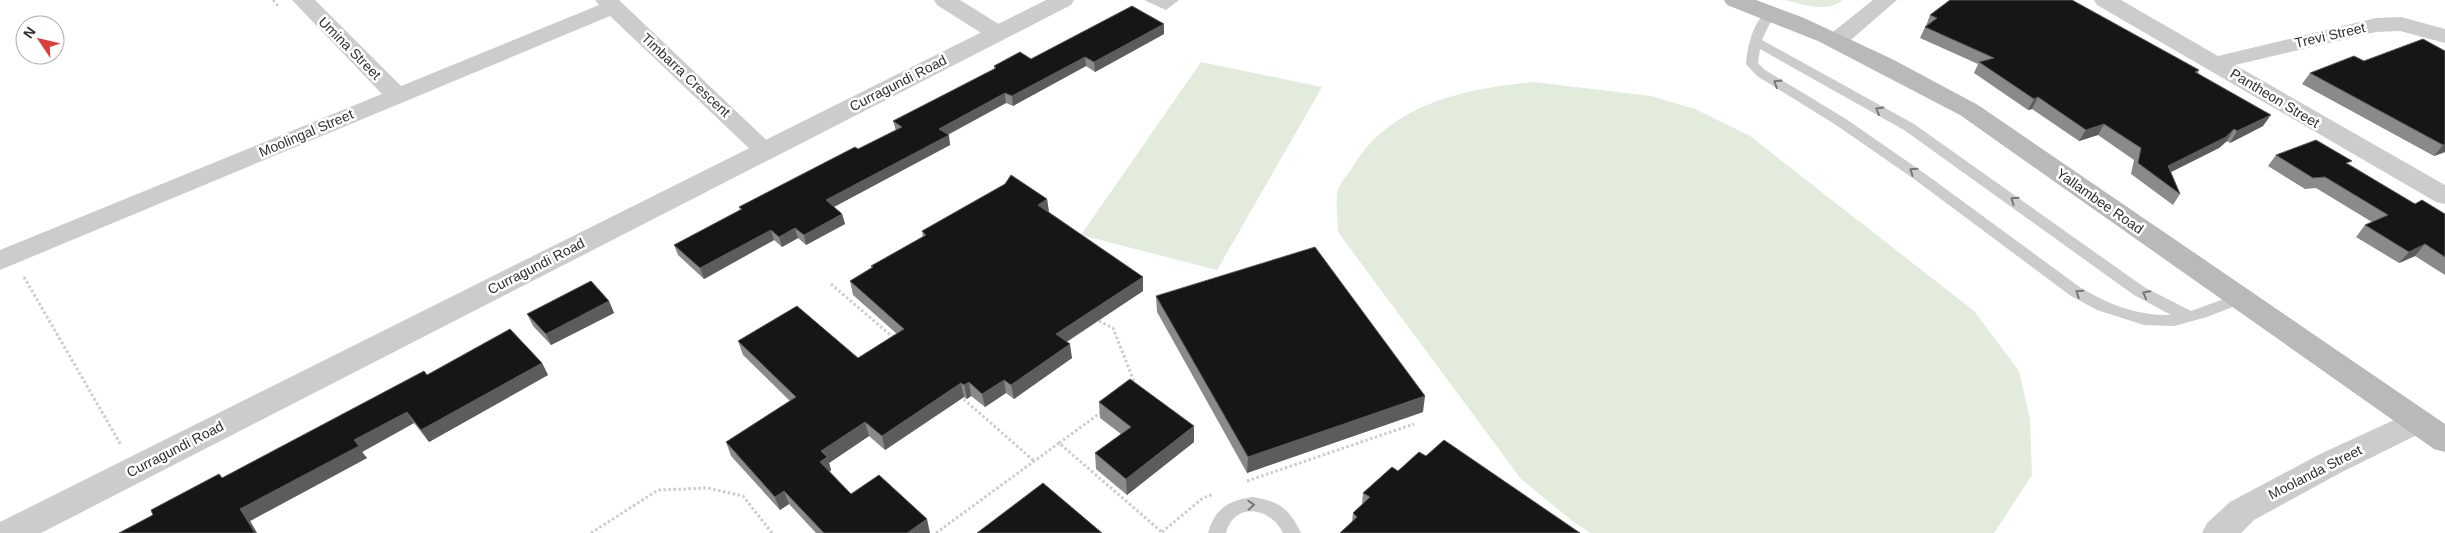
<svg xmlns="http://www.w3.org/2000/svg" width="2445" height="533" font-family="Arial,sans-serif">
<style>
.green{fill:#e3ebdd}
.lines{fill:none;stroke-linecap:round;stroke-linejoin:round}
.path-far1{stroke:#ccc;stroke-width:2.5;stroke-dasharray:2.5 2.5;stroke-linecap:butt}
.path{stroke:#ccc;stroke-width:3;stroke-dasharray:2.5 2.5;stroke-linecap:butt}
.service{fill:#ccc;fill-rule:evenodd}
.minor{fill:#ccc;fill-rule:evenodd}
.tertiary{fill:#ccc;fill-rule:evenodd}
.secondary{fill:#b9b9b9;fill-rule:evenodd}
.wall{fill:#8a8a8a}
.shaded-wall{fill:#5c5c5c}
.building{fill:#161616;stroke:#5c5c5c}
.oneway{stroke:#767676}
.labels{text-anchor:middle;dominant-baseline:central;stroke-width:5;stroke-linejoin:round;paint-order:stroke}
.street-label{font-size:14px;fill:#2f2f2f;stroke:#fff}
</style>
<rect width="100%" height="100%" fill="#fff"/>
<path class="green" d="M1785 0H1843C1827 13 1803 5 1785 0Z
M1201 62 1322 87 1217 270 1081 235Z
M1534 82 1651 96 1695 109 1750 136 1974 311 2019 371 2030 419 2032 475 1994 533H1591L1575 523 1521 479 1338 232C1338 220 1335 202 1338 190 1340 183 1348 174 1352 168 1391 103 1465 89 1534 82Z"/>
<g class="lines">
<path class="path-far1" d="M273 0 279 7"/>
<path class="path" d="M24 277 121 445
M831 284 895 339
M1099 321 1113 328 1135 384
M960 396 1034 461
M1059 443 1103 411
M1247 481 1414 424
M1162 532 1203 498 1214 494
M591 533 658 490 708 488 743 496 772 533
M936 533 1059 443 1163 533"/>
<path class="service" d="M1144 0H1179L1166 10Z
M1773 9 1779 13 1769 25 1762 40 1914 124 2144 287 2191 311 2240 293 2245 294 2248 298 2245 302 2207 317 2174 326 2144 325 2097 310 2071 296 1914 179 1836 125 1757 76 1746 64C1747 48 1754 14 1773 9ZM1760 49 1904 130 2134 295 2171 315C2138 316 2110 305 2081 288L1924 173 1846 119 1765 70 1758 63Z
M1252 497C1279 501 1289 508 1301 533H1283C1271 507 1234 501 1226 533H1208C1215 509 1227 501 1252 497Z"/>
<path class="minor" d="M292 0H315L401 86 599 5 595 0H619L777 150 774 155 765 158 756 155 610 16 0 270V250L382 94Z
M934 0H960L1005 28 1008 33 1005 38 997 40 989 38 937 5Z
M1873 0H1897L1845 45 1837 47 1829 45 1826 40 1829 35Z
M2094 0H2121L2218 56 2376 18 2401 17 2445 29V43L2400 31 2376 32 2235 65 2445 185V204L2436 202 2097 5Z
M2418 409 2429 413 2433 421 2429 429 2342 472 2254 520 2241 533H2202L2207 523 2230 502 2320 454Z"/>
<path class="tertiary" d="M1046 0H1074L1071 5 41 533H0V522Z"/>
<path class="secondary" d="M1724 0H1756L1804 18 1892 59 1978 105 2445 424V452L2434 449 1960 115 1818 41 1727 5Z"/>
</g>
<path class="wall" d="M1930 15 2199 70 2198 73 2263 126 2230 143 2227 141 2219 148 2171 172 2180 194 2173 205 2131 174 2134 160 2098 135 2079 141 2032 109 2028 110 1974 73 1978 64 1920 38 1925 27 1926 26Z
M1164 34 1095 72 1086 66 1013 106 1006 103 948 135 950 145 834 207 842 214 845 224 806 245 798 238 782 247 774 240 704 279 678 255 674 245 740 210 739 207 858 149 896 131 893 121 994 70V66Z
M2423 39 2445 152 2434 156 2302 84 2310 73 2364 61Z
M2276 155 2349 164 2415 204 2445 214V275L2415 256 2399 263 2356 237 2365 225 2372 222 2316 188 2305 189 2268 166Z
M1047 199 1049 212 1143 277V291L1067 342 1072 358 1014 399 1006 393 985 407 971 396 967 399 964 397 885 450 869 436 829 463 831 470 830 472 851 494 930 533H816L789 504 780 510 731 456 726 442 790 401 743 355 738 341 858 358 897 334 853 295 850 281 872 268 871 266 923 237 922 231Z
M1156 296 1423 412 1247 473 1157 312Z
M609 301 614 313 551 345 533 326 527 314Z
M542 363 548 375 429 442 414 423 362 452 367 458 250 521 257 533H119L153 515 219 474 222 478 427 375Z
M1099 402 1194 442 1127 495 1096 469 1095 453 1121 434 1100 418Z
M1426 456 1352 522 1353 513 1362 505 1363 493 1398 471Z"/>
<path class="shaded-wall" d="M1164 24V34L1095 72 1094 62Z
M1085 57 1086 66 1013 106 1012 96Z
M1005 93 1006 103 941 138 939 129Z
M2038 97 2032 109 2028 110 2034 99Z
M2271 115 2263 126 2230 143 2237 131Z
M2104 124 2098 135 2079 141 2086 130Z
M2234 129 2227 141 2219 148 2161 177 2168 166Z
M949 135 950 145 828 210 826 200Z
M2445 144V152L2434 156 2443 145Z
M1047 199 1049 213 1038 205Z
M842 214 845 224 806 245 804 235Z
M795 228 798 238 782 247 779 237Z
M771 230 774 240 704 279 700 268Z
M2425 244 2415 256 2399 263 2409 252Z
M1143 277V291L1058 347 1056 334Z
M609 301 614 313 551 345 546 334Z
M1070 344 1072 358 1014 399 1011 385Z
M542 363 548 375 429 442 421 430Z
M1004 380 1006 393 985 407 982 394Z
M969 382 971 396 967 399 964 385Z
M961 383 964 397 885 450 882 436Z
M1425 396 1423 412 1247 473 1248 457Z
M407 412 414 423 362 452 367 458 250 521 257 533H255L240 509 354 440Z
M865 422 869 436 829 463 831 470 824 476 820 462 821 451Z
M1194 426V442L1127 495 1126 479Z
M784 491 789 504 780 510 775 497Z
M927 519 930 533H907Z"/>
<path class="building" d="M1950 0H2072L2199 70 2195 72 2271 115 2237 131 2234 129 2226 137 2168 166 2180 194 2138 163 2141 148 2104 124 2086 130 2038 97 2034 99 1979 62 1994 58 1925 27 1937 18 1930 15Z
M1132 6 1164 24 1094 62 1085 57 1012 96 1005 93 939 129 949 135 826 200 842 214 804 235 795 228 779 237 771 230 700 268 674 245 742 209 739 207 855 147 858 149 902 127 893 121 996 68 994 66 1020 52 1031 59Z
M2423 39 2445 51V144L2443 145 2310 73 2354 56 2364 61Z
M2316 140 2352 161 2346 163 2415 204 2422 200 2445 214V257L2425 244 2409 252 2365 225 2388 215 2325 177 2313 178 2276 155Z
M1011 175 1047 199 1038 205 1143 277 1056 334 1070 344 1011 385 1004 380 982 394 969 382 964 385 961 383 882 436 865 422 821 451 827 457 820 462 851 494 879 475 927 519 907 533H824L784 491 775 497 726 442 796 397 738 341 797 306 858 358 904 329 850 281 873 267 871 266 926 235 922 231 1005 184Z
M1315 247 1425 396 1248 457 1156 296Z
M591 281 609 301 546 334 527 314Z
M510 329 542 363 421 430 407 412 354 440 359 446 240 509 255 533H119L153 515 151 510 219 474 222 478 424 371 427 375Z
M1130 379 1194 426 1126 479 1095 453 1131 427 1099 402Z
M1444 440 1580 533H1340L1357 517 1353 513 1370 497 1363 493 1392 467 1398 471 1419 452 1426 456Z
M1043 483 1102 533H977Z"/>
<defs><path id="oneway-chevron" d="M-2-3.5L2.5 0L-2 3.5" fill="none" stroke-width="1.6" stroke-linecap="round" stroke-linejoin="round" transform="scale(1.25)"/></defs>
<g class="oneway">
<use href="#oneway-chevron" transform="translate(1777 83) rotate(-148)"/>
<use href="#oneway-chevron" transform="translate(1879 110) rotate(-150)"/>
<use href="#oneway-chevron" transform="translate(1913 171) rotate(-145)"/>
<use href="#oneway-chevron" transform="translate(2014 200) rotate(-145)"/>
<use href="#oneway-chevron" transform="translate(2079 293) rotate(-147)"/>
<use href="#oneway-chevron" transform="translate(2146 294) rotate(-152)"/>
<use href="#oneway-chevron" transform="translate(1251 505) rotate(-3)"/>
</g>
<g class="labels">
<g class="street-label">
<text transform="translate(2330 35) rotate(-13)">Trevi Street</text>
<text transform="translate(350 48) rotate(45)">Umina Street</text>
<text transform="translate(686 75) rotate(43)">Timbarra Crescent</text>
<text transform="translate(898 83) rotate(-27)">Curragundi Road</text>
<text transform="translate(2275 98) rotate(31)">Pantheon Street</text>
<text transform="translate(306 133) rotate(-23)">Moolingal Street</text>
<text transform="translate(2100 201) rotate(35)">Yallambee Road</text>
<text transform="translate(536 266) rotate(-27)">Curragundi Road</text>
<text transform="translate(175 449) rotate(-27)">Curragundi Road</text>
<text transform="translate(2315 472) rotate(-27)">Moolanda Street</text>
</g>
</g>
<g transform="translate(40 40) rotate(305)"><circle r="24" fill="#ffffff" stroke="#acacac"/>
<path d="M0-4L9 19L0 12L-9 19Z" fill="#db3e3b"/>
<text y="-8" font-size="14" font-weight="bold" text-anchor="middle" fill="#2f2f2f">N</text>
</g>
</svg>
